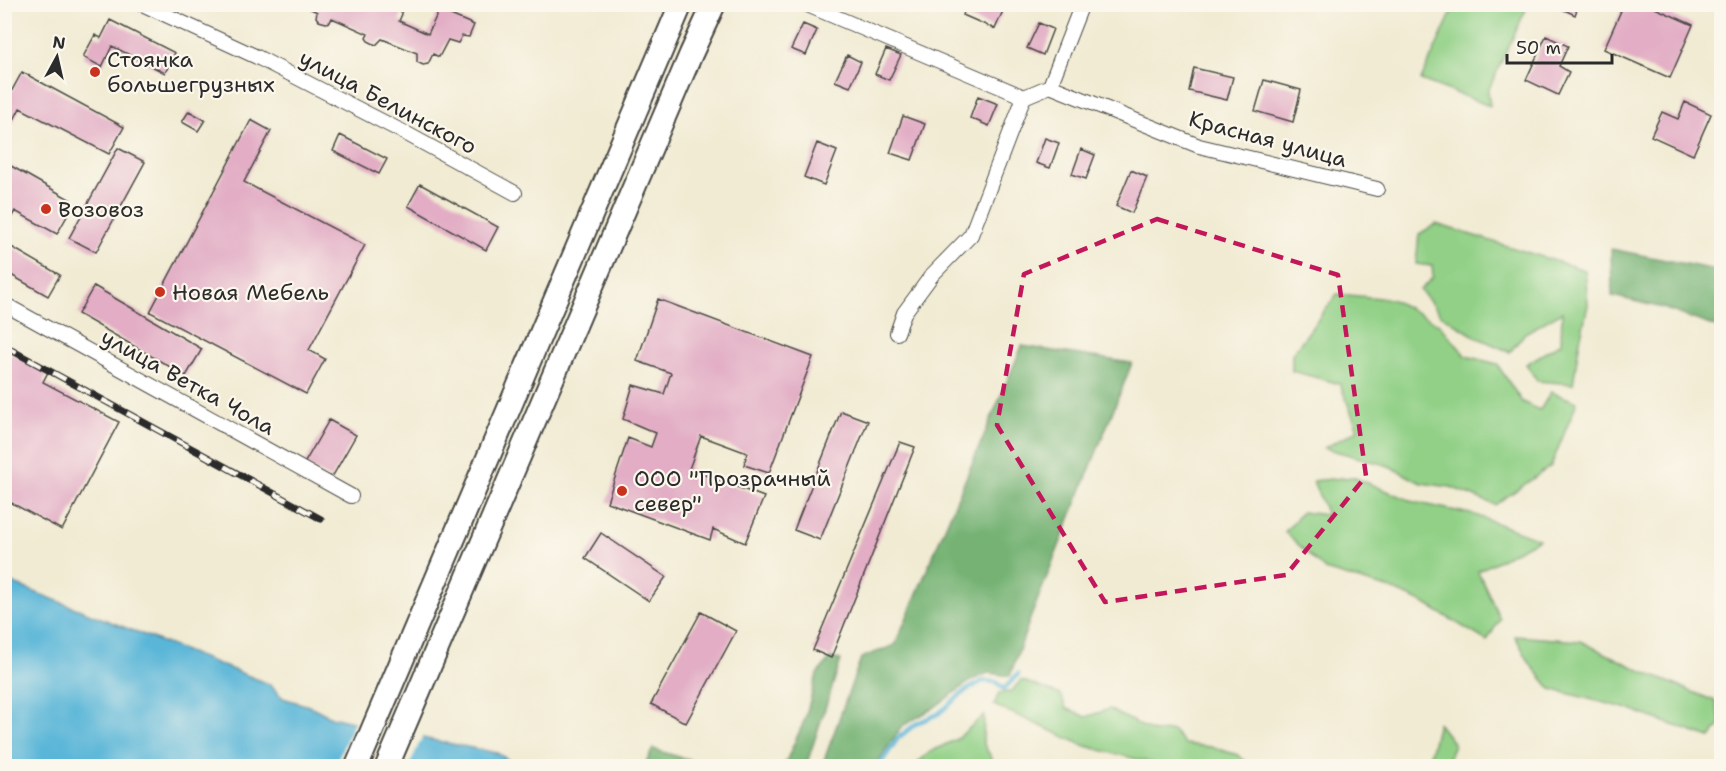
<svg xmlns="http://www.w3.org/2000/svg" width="1726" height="771" font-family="'Shantell Sans',sans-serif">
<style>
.green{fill:#91d086;stroke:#5e7e58;stroke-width:1.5}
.forest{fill:#74b273;stroke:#506e4f;stroke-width:1.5}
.water{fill:#5ab6d8;stroke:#427082;stroke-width:1.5}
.pier{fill:#f1ebd3}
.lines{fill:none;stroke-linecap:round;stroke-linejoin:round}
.stream{stroke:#5ab6d8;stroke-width:4.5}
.building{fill:#e2adc5}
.minor-casing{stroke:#494844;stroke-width:16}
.primary-casing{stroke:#494844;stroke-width:26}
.minor{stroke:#fff;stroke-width:14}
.primary{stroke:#fff;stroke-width:22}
.rail-casing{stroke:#2b2b2b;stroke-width:7}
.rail{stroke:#fbf7ec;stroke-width:4.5;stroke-dasharray:14;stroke-linecap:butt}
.marked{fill:none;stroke:#c2185b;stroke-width:4.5;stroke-dasharray:12 8;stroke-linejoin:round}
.poi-dot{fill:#c8321e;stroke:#fbf7ec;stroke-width:2}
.labels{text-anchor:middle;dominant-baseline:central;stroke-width:4.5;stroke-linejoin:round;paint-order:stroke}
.poi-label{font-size:22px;fill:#2b2b2b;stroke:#fbf7ec;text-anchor:start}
.street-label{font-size:22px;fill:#2b2b2b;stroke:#fbf7ec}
</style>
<rect width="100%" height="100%" fill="#fbf7ec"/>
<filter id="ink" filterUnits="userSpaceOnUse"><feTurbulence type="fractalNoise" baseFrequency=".0167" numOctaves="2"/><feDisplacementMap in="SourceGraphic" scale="12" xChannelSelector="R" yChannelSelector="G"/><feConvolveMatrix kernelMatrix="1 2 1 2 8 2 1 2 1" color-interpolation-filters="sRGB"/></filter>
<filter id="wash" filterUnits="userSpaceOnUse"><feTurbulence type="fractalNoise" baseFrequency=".008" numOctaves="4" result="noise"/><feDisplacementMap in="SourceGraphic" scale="24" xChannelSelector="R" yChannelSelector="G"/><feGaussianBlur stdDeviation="1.35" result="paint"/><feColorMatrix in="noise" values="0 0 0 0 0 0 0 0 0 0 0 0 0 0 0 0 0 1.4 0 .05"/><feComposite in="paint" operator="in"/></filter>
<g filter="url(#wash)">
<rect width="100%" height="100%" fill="#f1ebd3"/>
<path class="green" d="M1455 5H1528L1488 91 1490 106 1421 80Z
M1436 224 1585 270 1588 305 1579 345 1573 384 1537 381 1526 364 1561 343 1562 312 1525 333 1510 352 1476 337 1441 315 1420 290 1433 277 1432 266 1416 264 1419 234Z
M1337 294 1391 299 1439 324 1466 356 1497 364 1522 402 1540 410 1551 392 1577 402 1551 466 1495 505 1451 487 1421 483 1389 466 1324 448 1358 430 1340 384 1292 371V354Z
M1353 477 1414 502 1475 515 1539 539 1478 571 1500 619 1487 641 1422 602 1394 590 1325 570 1285 532 1302 512 1327 515 1313 481Z
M1515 636 1580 641 1646 673 1715 701 1721 724 1710 738 1628 709 1551 689 1531 665Z
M1021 680 1061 695 1066 708 1086 717 1109 709 1153 732 1173 731 1185 744 1211 747 1238 755 1249 764 1270 766H1164L1085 746 994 705 999 693 1011 692Z
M984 715 983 743 995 764 994 766H914L930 752 957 739Z
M1438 723 1454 744 1446 766H1427Z"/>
<path class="forest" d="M1611 249 1721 271V329L1663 308 1612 296Z
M1022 346 1132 363 1030 619 1010 676 988 673 972 680 932 709 902 726 875 766H822L861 658 895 645Z
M831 658 841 660 806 766H784L805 719 817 674Z
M653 749 708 766H644Z"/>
<path class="water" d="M4 580 269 684 283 698 312 707 331 717 427 739 497 753 518 766H5Z"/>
<path class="pier" d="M355 720 423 735 409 766H335Z"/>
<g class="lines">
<path class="stream" d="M879 766 898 738 917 723 938 714 965 691 983 681 996 682 1004 689 1018 674"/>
</g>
<g id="blocks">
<path class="building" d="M301 4H360L370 9 372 5H391L400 9 402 14 399 21 428 34 439 10 474 25 469 37 462 36 458 43 448 40 439 57 433 54 428 64 423 65 417 62V53L382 39 376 45 368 41 366 38 368 34 332 18 330 22 326 23 319 21 316 17 317 12Z
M967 4H1006L995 29 963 15Z
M1559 4H1579L1575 15 1558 7Z
M1624 4H1646L1693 25 1670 78 1604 49Z
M110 20 175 53 165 73 112 46 102 67 83 57 95 35 101 38Z
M1039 23 1053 29 1043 55 1027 48Z
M803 24 817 30 806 55 791 49Z
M1546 36 1568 46 1559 66 1569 72 1558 95 1526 80Z
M886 49 901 55 889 80 875 74Z
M847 55 861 62 850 87 835 81Z
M1194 68 1233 77 1227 100 1189 91Z
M22 72 124 127 109 154 20 108 12 124 4 120V105Z
M1264 80 1301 90 1293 122 1255 111Z
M978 96 998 104 989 126 970 118Z
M1685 102 1711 114 1693 155 1651 136 1662 112 1678 119Z
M189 111 205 120 198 131 182 122Z
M903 116 925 124 912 160 890 153Z
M251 120 271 131 244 182 365 245 309 350 325 359 306 394 150 312Z
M340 135 387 159 379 174 333 151Z
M1045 138 1059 143 1050 168 1036 163Z
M817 143 837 151 824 185 804 177Z
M118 148 145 162 96 252 69 238Z
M1081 149 1095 155 1086 179 1072 174Z
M4 162 71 200V209L57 234 15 211 8 223 4 222Z
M1131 170 1147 177 1132 213 1116 206Z
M420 184 498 227 486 250 408 206Z
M8 245 60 275 48 296 4 271V252Z
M94 286 202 349 186 376 78 314Z
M658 299 813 357 769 473 744 465 747 453 701 436 689 469 764 497 745 543 713 529 710 540 607 502 628 438 651 447 656 433 623 419 633 385 664 394 671 373 637 361Z
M11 353 48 372 43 382 119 422 62 530 4 499V366Z
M841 411 868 421 820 540 794 530Z
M329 420 356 435 331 479 304 464Z
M900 442 915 447 831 658 813 650Z
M601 533 666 577 649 601 585 558Z
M701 612 736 631 686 723 651 704Z"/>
</g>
</g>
<g filter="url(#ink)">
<use href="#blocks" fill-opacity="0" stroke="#494844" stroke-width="1.5"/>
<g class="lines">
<defs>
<path id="minor" d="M142 4 257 57 407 134 515 193
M805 4 1024 97
M4 5 5 4
M1050 86 1199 146 1377 189
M4 304 351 496
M897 333 904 313 932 275 971 235 1024 97 1050 86 1082 4"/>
<path id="primary" d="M357 766 681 4
M387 766 691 54 714 4"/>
</defs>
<use href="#minor" class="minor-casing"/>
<use href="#primary" class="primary-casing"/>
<use href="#minor" class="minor"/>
<use href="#primary" class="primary"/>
<defs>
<path id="rail" d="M4 346 321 519"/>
</defs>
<use href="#rail" class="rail-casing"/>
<use href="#rail" class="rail"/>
</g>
</g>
<path class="marked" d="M1157 219 1338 275 1366 476 1286 575 1105 602 997 425 1024 274Z"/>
<g class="poi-dot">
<circle cx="95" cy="72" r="6"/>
<circle cx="46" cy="209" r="6"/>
<circle cx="160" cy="292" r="6"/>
<circle cx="622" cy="491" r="6"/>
</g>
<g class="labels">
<g class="poi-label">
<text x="107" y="59">Стоянка<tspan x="107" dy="25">большегрузных</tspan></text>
<text x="58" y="209">Возовоз</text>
<text x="172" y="292">Новая Мебель</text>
<text x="634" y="478">ООО "Прозрачный<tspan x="634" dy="25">север"</tspan></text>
</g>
<g class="street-label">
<text transform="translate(388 102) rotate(28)">улица Белинского</text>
<text transform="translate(1268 139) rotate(15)">Красная улица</text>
<text transform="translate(188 382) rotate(29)">улица Ветка Чола</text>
</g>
</g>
<rect width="1726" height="771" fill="none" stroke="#fbf7ec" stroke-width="24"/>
<g transform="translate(57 57) rotate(8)" stroke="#fbf7ec" stroke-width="4.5" paint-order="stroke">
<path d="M0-4.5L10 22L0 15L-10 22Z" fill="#2b2b2b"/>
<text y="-9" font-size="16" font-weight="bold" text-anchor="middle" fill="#2b2b2b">N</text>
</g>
<path d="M1507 54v9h105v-9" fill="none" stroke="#2b2b2b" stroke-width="3"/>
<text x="1516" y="54" font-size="18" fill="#2b2b2b" stroke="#fbf7ec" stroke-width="4.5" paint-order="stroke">50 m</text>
</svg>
